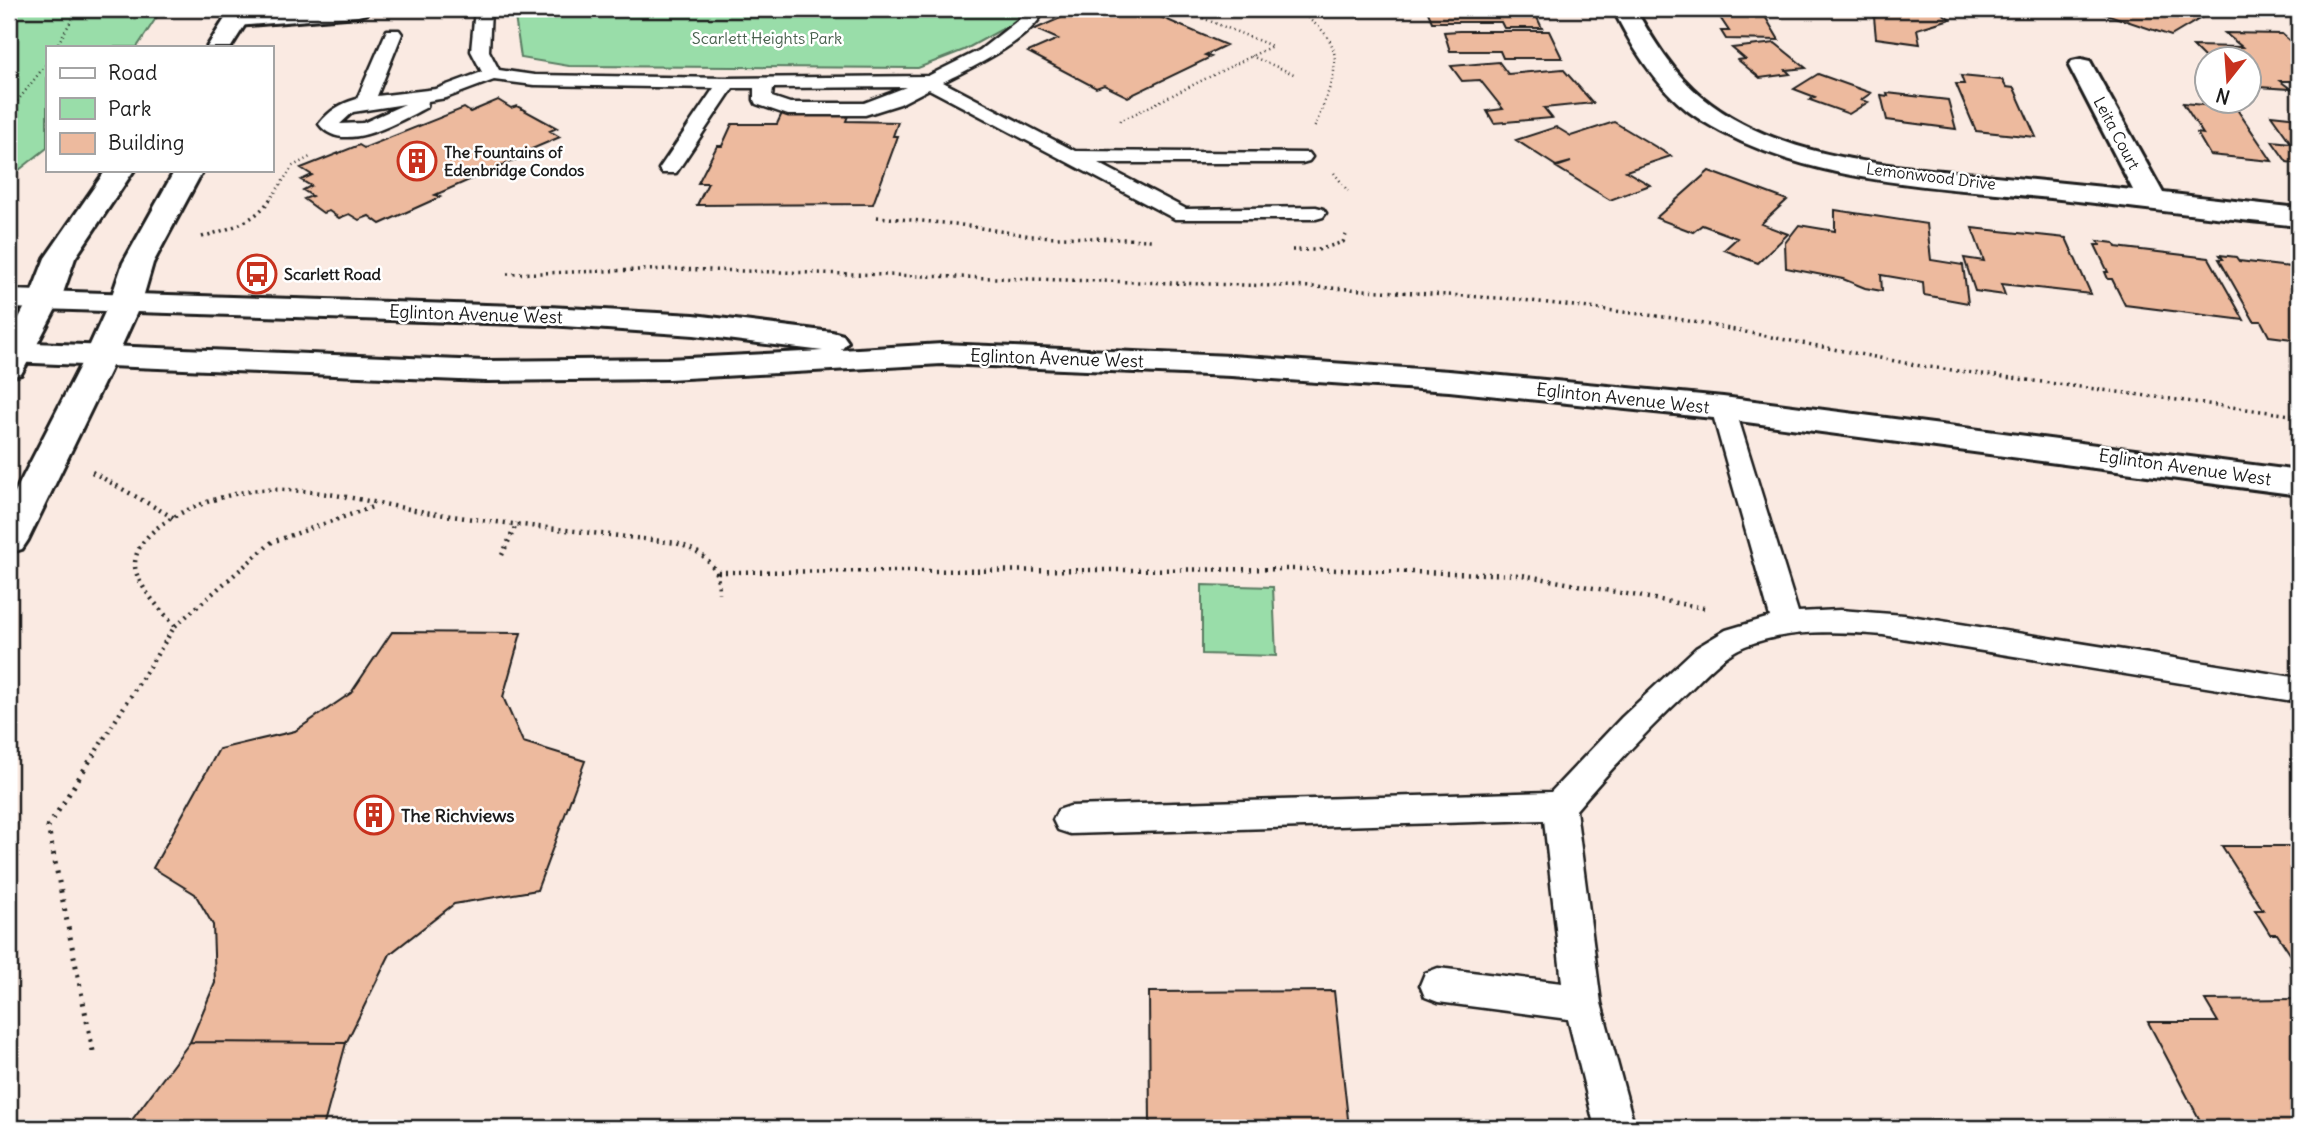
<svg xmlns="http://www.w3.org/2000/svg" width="2308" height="1137" font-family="Delius,sans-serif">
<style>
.green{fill:#99dda9;stroke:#5a7c62;stroke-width:2}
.building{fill:#edba9e;stroke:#1c1c1c;stroke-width:2}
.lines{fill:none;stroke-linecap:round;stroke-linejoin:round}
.service-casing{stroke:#1c1c1c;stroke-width:5}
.minor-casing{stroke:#1c1c1c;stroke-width:6}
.secondary-casing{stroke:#1c1c1c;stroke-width:6}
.primary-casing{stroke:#1c1c1c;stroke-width:6}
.path-far3{stroke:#1c1c1c;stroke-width:2.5;stroke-dasharray:1 3.5;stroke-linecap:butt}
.path-far2{stroke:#1c1c1c;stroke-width:3.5;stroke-dasharray:2 4.5;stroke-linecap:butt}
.path-far1{stroke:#1c1c1c;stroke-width:4.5;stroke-dasharray:2 5;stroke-linecap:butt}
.path{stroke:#1c1c1c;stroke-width:5;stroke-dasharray:2.5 7;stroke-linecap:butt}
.service{fill:#fff;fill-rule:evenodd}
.minor{fill:#fff;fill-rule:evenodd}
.secondary{fill:#fff;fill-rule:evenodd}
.primary{fill:#fff;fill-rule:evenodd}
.labels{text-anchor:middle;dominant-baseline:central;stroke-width:5;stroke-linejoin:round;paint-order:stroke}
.far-park-label{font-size:16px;fill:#48604d;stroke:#fff}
.far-street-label{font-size:16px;fill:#1c1c1c;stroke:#fff}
.far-poi-label{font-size:16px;font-weight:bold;fill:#1c1c1c;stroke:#fff;text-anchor:start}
.street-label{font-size:18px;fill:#1c1c1c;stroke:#fff}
.poi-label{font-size:18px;font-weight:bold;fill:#1c1c1c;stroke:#fff;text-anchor:start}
</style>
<rect width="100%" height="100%" fill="#faeae2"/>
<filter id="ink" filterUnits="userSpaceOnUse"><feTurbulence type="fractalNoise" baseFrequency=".0143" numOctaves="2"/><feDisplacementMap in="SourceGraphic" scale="14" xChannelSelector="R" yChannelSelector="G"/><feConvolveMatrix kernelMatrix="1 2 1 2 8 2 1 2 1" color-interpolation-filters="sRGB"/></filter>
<g filter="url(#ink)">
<path class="green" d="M9 9H162L137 47H47V148L9 178Z
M593 9H1019L1017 21 964 50 918 68 569 66 521 58 515 17Z
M1202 585 1273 587 1276 656 1202 654Z"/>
<path class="building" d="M1081 9 1095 16 1112 9H1142L1226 45 1205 55 1211 57 1128 97 1104 85 1096 88 1028 52 1058 39 1035 29Z
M1533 9 1542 28H1504L1501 22H1432L1427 10Z
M1890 9H1959L1942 13 1950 19 1917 29 1920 44 1876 38 1874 17 1895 11Z
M2106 9H2200L2211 12 2171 36 2100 12Z
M1717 13H1763L1779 40 1726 39 1721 31H1729Z
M1459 31H1549L1562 58H1503L1500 51H1450L1444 32Z
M2225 33 2282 34 2299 49V81H2280L2291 89 2258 87 2248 80V60H2207L2193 46 2242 47Z
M1775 43 1806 68 1786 70 1790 74 1760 78 1738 60 1745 59 1732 48Z
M1499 62 1508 74 1563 69 1593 103 1544 108 1552 118 1494 123 1487 111 1503 109 1480 80 1462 81 1451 66Z
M1818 74 1871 93 1861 100 1868 102 1849 114 1810 100 1815 97 1794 89Z
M1961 76 2002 80 2006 87 2014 88 2036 137 1976 131 1956 84H1964Z
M1887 93 1948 100 1956 129 1887 120 1881 95 1888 96Z
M498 100 511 108 517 106 557 128 550 131 560 137 527 151 531 153 435 195 440 197 380 224 369 216 359 220 349 214 339 218 329 211 323 213 304 199 312 196 303 190 311 186 301 180 312 175 301 168 359 145 364 148 464 108 470 112Z
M2183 103 2236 108 2272 161 2210 155 2197 133 2203 134Z
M783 111H850L846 121 898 122 893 136H898L873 204 697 205 708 183H698L717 146H722L732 124H777Z
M2271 115 2299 118V164L2287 162 2272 141 2291 143Z
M1614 122 1671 156 1626 171 1650 185 1610 200 1556 167 1571 162 1556 166 1516 140 1556 127 1571 136Z
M1709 171 1787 200 1761 224 1788 234 1758 263 1724 250 1737 238 1702 225 1693 232 1656 218Z
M1835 210 1927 224 1931 260 1963 265 1968 303 1924 295 1923 282 1881 275 1882 291 1865 288 1843 279 1786 268 1785 243 1799 225 1835 231Z
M1972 228 2066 238 2091 294 2001 284 2005 295 1975 291 1964 258 1984 261Z
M2098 241 2114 243 2116 247 2209 258 2244 320 2125 305 2112 279H2108L2105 272H2108L2095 245H2100Z
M2220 255 2236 257 2239 261 2299 268V340L2269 336 2261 321H2254L2219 259H2223Z
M392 632 521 633 503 697 523 742 585 761 537 890 454 904 390 954 346 1043 190 1042 215 983 213 925 195 894 153 868 219 749 295 731 351 693Z
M2222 846H2299V981L2290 966H2298L2277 934H2270L2255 910H2263Z
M1334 991 1349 1128H1150L1149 992Z
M2299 999V1128H2204L2148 1022H2218L2205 1000Z
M190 1042 346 1043 323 1128H126Z"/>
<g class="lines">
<defs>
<path id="service" d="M475 9H491L489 51 499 70 534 75 727 78 928 76 980 50 1026 14 1029 9H1045C1032 40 973 67 943 82L1075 151 1309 153 1312 157 1309 161 1302 163H1098L1186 209 1316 207 1323 209 1326 213 1323 217 1316 219H1175L929 89 900 104 865 115H788L756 104 754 100V88H733L676 173H662L659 169 714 88 534 85 494 80 446 98 428 101 427 107C400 121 342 156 319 124 330 110 340 104 357 99L387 30H399L402 34 377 96 436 89 482 72 471 51ZM906 87 864 103H790L772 97 773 88ZM405 104 363 123 340 124 353 112Z
M1723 400 1732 402 1735 408 1798 612 1840 610 1904 615 2299 678V702L1883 635C1837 631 1788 629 1745 646 1723 655 1707 673 1691 689 1650 727 1612 768 1576 810L1601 1003 1635 1128H1595L1568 1019 1438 1002 1425 997 1420 985 1425 973 1438 968 1562 983 1544 820 1070 834 1058 830 1053 820 1058 810 1070 806 1551 792 1622 717 1696 648 1726 630 1770 617 1711 408 1714 402Z"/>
<path id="minor" d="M277 9H370L366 14 358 16 237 26 229 24 225 19 229 14Z
M1613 9H1635C1654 41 1673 73 1702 97 1779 160 1891 166 1985 175 2035 180 2084 185 2133 190L2069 66 2072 61 2081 59 2090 61 2163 193 2299 208V226C2216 218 2134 207 2051 198 1933 186 1804 184 1701 120 1661 95 1633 50 1613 9Z"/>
<path id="secondary" d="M231 9H255L231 47H207Z
M106 170H134L75 258 61 299 25 367 21 374 9 377V337L29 299 45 258Z
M175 170H203L153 263 142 301 117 356 28 540 22 549 9 553V504L85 356 110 301 123 263Z"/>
<path id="primary" d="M9 290 549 307 694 315 832 332 843 335 848 342 841 350 942 344 1231 356 1449 371 1723 397 2299 471V495L1723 419 1449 391 1231 376 942 364 668 379 485 381 9 362V342L485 361 668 359 823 351 694 335 549 325 9 308Z"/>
</defs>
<use href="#service" class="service-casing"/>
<use href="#minor" class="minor-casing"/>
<use href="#secondary" class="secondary-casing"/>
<use href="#primary" class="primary-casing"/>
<path class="path-far3" d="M568 9 589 16 692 9
M1292 9C1356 43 1335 73 1314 129
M56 47 78 9
M1251 56 1296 75
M9 112 47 63
M1120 121 1272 46 1180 9
M1334 173 1348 191
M270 200 293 166 312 156"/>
<path class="path-far2" d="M877 217 955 224 1031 236 1151 240
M202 237C230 228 253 224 271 198
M1292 250H1318L1343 242 1346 235
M507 274 673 269 1314 287 1515 299 1673 318 1921 366 2299 416"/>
<path class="path-far1" d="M92 472 174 518
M502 555 517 523
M718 572 1304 569 1522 575 1704 608
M175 626C163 612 134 583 135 564 136 520 225 492 260 490 322 487 383 506 444 515 521 526 599 533 676 543 703 552 719 563 719 593
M93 756 175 626 272 542 375 506"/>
<path class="path" d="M93 1051 48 827 94 754"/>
<use href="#service" class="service"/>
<use href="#minor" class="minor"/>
<use href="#secondary" class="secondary"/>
<use href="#primary" class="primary"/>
</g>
</g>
<defs>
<symbol id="building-ring" viewBox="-11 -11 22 22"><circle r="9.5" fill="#fff" stroke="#c8321e" stroke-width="1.5"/><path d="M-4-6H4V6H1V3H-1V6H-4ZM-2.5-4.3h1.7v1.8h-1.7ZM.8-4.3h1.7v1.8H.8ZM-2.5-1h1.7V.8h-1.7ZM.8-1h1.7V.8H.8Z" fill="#c8321e"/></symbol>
<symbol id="bus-ring" viewBox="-11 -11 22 22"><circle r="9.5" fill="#fff" stroke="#c8321e" stroke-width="1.5"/><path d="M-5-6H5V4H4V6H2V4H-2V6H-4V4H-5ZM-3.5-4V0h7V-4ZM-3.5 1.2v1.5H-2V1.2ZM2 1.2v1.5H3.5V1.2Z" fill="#c8321e"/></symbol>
</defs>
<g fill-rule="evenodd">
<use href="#building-ring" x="395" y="139" width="44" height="44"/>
<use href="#bus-ring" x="235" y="252" width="44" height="44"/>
<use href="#building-ring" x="352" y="793" width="44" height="44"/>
</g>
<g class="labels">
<g class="far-park-label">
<text x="767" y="38">Scarlett Heights Park</text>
</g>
<g class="far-street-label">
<text transform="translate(2117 133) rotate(62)">Leita Court</text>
<text transform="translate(1931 176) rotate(7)">Lemonwood Drive</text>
</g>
<g class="far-poi-label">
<text x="444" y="152">The Fountains of<tspan x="444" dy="18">Edenbridge Condos</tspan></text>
<text x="284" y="274">Scarlett Road</text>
</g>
<g class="street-label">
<text transform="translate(476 314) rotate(2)">Eglinton Avenue West</text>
<text transform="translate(1057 358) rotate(2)">Eglinton Avenue West</text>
<text transform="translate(1623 398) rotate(6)">Eglinton Avenue West</text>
<text transform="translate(2185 467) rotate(8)">Eglinton Avenue West</text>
</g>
<g class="poi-label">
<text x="401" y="815">The Richviews</text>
</g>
</g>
<rect width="2308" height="1137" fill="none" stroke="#fff" stroke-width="35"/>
<rect x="18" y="18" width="2273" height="1102" fill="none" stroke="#1c1c1c" stroke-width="2.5" filter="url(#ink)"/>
<rect x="46" y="46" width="228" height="126" fill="#ffffff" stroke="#a4a4a4" stroke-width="2"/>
<rect x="60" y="68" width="35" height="10" fill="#ffffff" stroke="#a4a4a4" stroke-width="2"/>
<text x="108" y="80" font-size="21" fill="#1c1c1c">Road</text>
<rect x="60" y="98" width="35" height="21" fill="#99dda9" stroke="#a4a4a4" stroke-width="2"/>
<text x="108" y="116" font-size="21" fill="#1c1c1c">Park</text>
<rect x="60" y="133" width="35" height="21" fill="#edba9e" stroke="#a4a4a4" stroke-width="2"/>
<text x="108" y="150" font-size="21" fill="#1c1c1c">Building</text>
<g transform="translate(2228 80) rotate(197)"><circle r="33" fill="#ffffff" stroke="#a4a4a4" stroke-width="2"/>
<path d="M0-5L12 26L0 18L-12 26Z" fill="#c8321e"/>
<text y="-10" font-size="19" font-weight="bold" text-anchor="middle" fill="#1c1c1c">N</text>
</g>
</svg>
